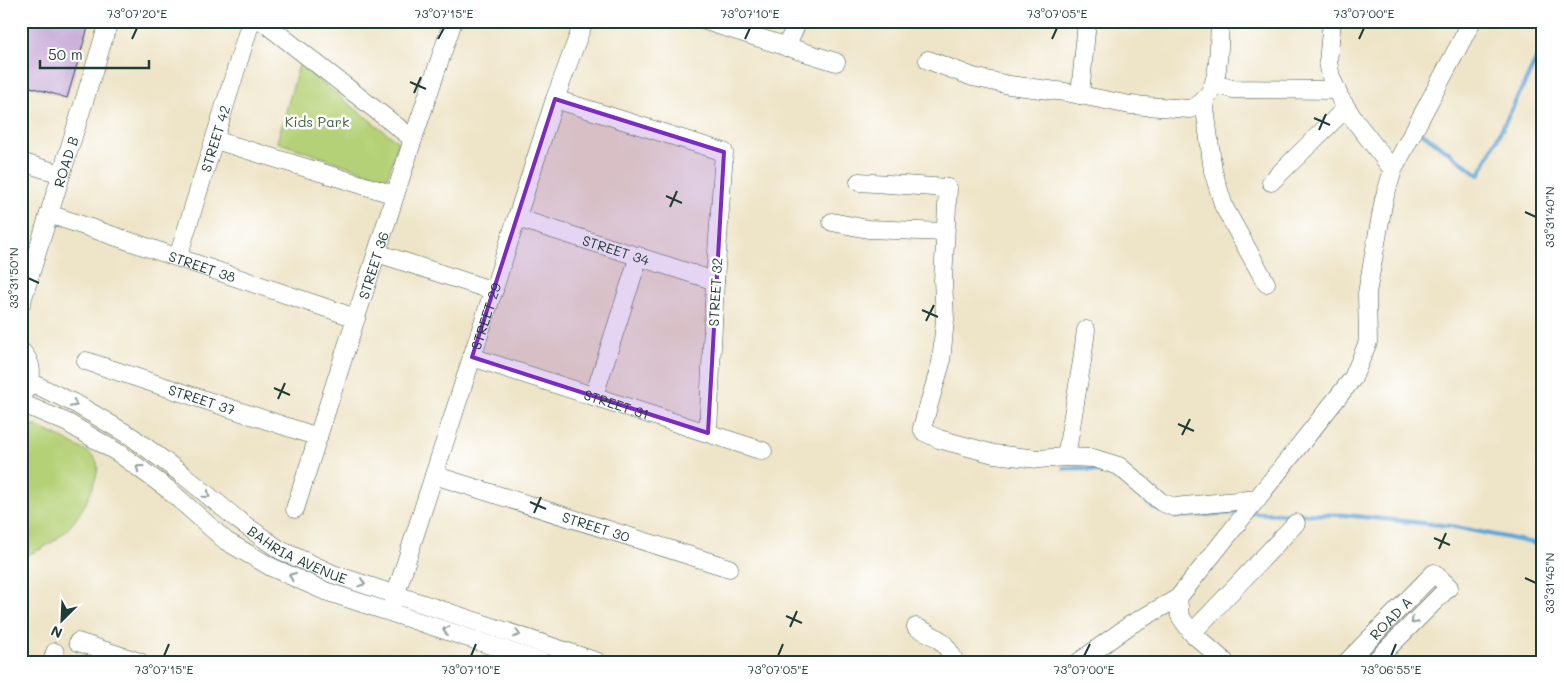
<svg xmlns="http://www.w3.org/2000/svg" width="1564" height="683" font-family="Mali,sans-serif">
<style>
.green{fill:#b5d177;stroke:#6a8756}
.lines{fill:none;stroke-linecap:round;stroke-linejoin:round}
.stream{stroke:#62a6d7;stroke-width:4.5}
.building{fill:#caafda}
.minor-casing{stroke:#3e564a;stroke-width:19}
.minor{stroke:#fff;stroke-width:18}
.oneway{stroke:#8f9e9a}
.marked{fill:#7b2cbf;fill-opacity:0.2;stroke:#7b2cbf;stroke-width:4;stroke-linejoin:round}
.ticks{fill:none;stroke:#1f3d34;stroke-width:2}
.labels{text-anchor:middle;dominant-baseline:central;stroke-width:5;stroke-linejoin:round;paint-order:stroke}
.park-label{font-size:14px;fill:#446245;stroke:#fff}
.street-label{font-size:14px;fill:#1f3d34;stroke:#fff}
.neatline{fill:none;stroke:#1f3d34;stroke-width:2}
.ticks-label{font-size:12px;text-anchor:middle;fill:#1f3d34}
</style>
<rect width="100%" height="100%" fill="#fff"/>
<filter id="ink" filterUnits="userSpaceOnUse"><feTurbulence type="fractalNoise" baseFrequency=".02" numOctaves="2"/><feDisplacementMap in="SourceGraphic" scale="10" xChannelSelector="R" yChannelSelector="G"/><feConvolveMatrix kernelMatrix="1 2 1 2 8 2 1 2 1" color-interpolation-filters="sRGB"/></filter>
<filter id="wash" filterUnits="userSpaceOnUse"><feTurbulence type="fractalNoise" baseFrequency=".0096" numOctaves="4" result="noise"/><feDisplacementMap in="SourceGraphic" scale="20" xChannelSelector="R" yChannelSelector="G"/><feGaussianBlur stdDeviation="1.12" result="paint"/><feColorMatrix in="noise" values="0 0 0 0 0 0 0 0 0 0 0 0 0 0 0 0 0 1.4 0 .05"/><feComposite in="paint" operator="in"/></filter>
<g filter="url(#wash)">
<rect width="100%" height="100%" fill="#eee4c7"/>
<path class="green" d="M299 65 398 142 387 179 277 142Z
M21 420C42 428 61 437 80 448 84 450 90 452 93 456 100 463 98 472 95 480 83 518 60 545 21 557Z"/>
<g class="lines">
<path class="stream" d="M1421 132 1479 175 1543 46
M1064 468H1083L1111 474 1130 487 1154 508 1176 517 1241 512
M1251 513 1345 515 1451 526 1543 545"/>
</g>
<g id="blocks">
<path class="building" d="M21 21H90L67 98 21 84Z"/>
</g>
</g>
<g filter="url(#ink)">
<use href="#blocks" fill-opacity="0" stroke="#3e564a" stroke-width="1"/>
<g class="lines">
<defs>
<g id="minor">
<path d="M262 21 413 139"/>
<path d="M705 21 836 62"/>
<path d="M1332 21 1328 62 1331 77 1340 98 1355 121 1393 170"/>
<path d="M786 47 798 21"/>
<path d="M928 60 973 77 1009 85 1065 92 1130 105 1190 109C1223 98 1218 50 1220 21"/>
<path d="M1214 84 1233 89 1336 90"/>
<path d="M1080 95 1087 21"/>
<path d="M555 99 724 152 715 281 708 433"/>
<path d="M1204 100 1213 171 1224 207 1266 283"/>
<path d="M215 140 395 195"/>
<path d="M21 162 61 174"/>
<path d="M859 182 948 188 943 280 945 319 941 363 922 428 924 432 939 439 994 454 1038 459 1066 457 1093 458 1119 466 1161 502 1174 507 1258 499"/>
<path d="M1271 182 1346 108"/>
<path id="s1" d="M49 214 356 318"/>
<path id="s2" d="M517 218 715 281"/>
<path d="M832 222 868 229 945 232"/>
<path d="M377 253 494 291"/>
<path id="s3" d="M178 257 251 21"/>
<path id="s4" d="M21 304 109 21"/>
<path d="M21 351C33 362 34 378 25 391"/>
<path id="s5" d="M472 357 763 451"/>
<path id="s6" d="M86 361 318 437"/>
<path id="s7" d="M30 382 78 405 132 437 182 474 238 520 280 550 333 574 598 662"/>
<path d="M594 396 639 256"/>
<path d="M21 403 68 423 120 454 169 490 226 541 271 567 325 591 542 662"/>
<path d="M1066 457 1082 361 1086 330"/>
<path id="s8" d="M434 475 729 568"/>
<path id="s9" d="M295 509 413 139 453 21"/>
<path d="M1178 598 1180 616 1192 633 1225 662"/>
<path id="s10" d="M390 612 555 99 584 21"/>
<path d="M916 627C937 637 945 640 955 662"/>
<path d="M1192 633 1296 523"/>
<path d="M78 642 140 662"/>
<path d="M52 662 55 652"/>
<path d="M1079 662 1130 625 1178 598 1353 378 1368 342 1367 293 1384 199 1393 170 1472 21"/>
<path id="s11" d="M1347 662 1434 573 1449 587 1374 662"/>
</g>
</defs>
<use href="#minor" class="minor-casing"/>
<use href="#minor" class="minor"/>
</g>
<defs><path id="oneway-chevron" d="M-2-3.5L2.5 0L-2 3.5" fill="none" stroke-width="1.6" stroke-linecap="round" stroke-linejoin="round" transform="scale(1.25)"/></defs>
<g class="oneway">
<use href="#oneway-chevron" transform="translate(74 404) rotate(27)"/>
<use href="#oneway-chevron" transform="translate(139 468) rotate(-144)"/>
<use href="#oneway-chevron" transform="translate(207 495) rotate(40)"/>
<use href="#oneway-chevron" transform="translate(292 576) rotate(-156)"/>
<use href="#oneway-chevron" transform="translate(362 583) rotate(18)"/>
<use href="#oneway-chevron" transform="translate(1414 621) rotate(135)"/>
<use href="#oneway-chevron" transform="translate(446 630) rotate(-162)"/>
<use href="#oneway-chevron" transform="translate(517 634) rotate(19)"/>
</g>
</g>
<path class="marked" d="M555 99 724 152 708 433 472 357Z"/>
<path class="ticks" d="M132 39 137 28M438 39 444 28M745 39 750 28M1052 39 1057 28M1359 39 1364 28M410 82 426 89M414 93 421 77M1314 118 1330 125M1319 130 1326 114M666 196 682 203M670 207 677 191M1525 212 1536 217M28 278 39 283M922 310 938 317M926 321 934 305M274 388 290 395M278 399 285 383M1178 424 1194 431M1182 435 1190 419M530 502 546 509M534 513 541 497M1434 538 1450 545M1439 549 1446 533M1525 578 1536 583M786 616 802 623M790 627 797 611M164 656 169 644M471 656 476 644M778 656 783 644M1084 656 1090 644M1391 656 1396 644"/>
<g class="labels">
<g class="park-label">
<text x="317" y="121">Kids Park</text>
</g>
<g class="street-label">
<text stroke="none"><textPath href="#s3" startOffset="124">STREET 42</textPath></text>
<text stroke="none"><textPath href="#s4" startOffset="149">ROAD B</textPath></text>
<text stroke="none"><textPath href="#s2" startOffset="104">STREET 34</textPath></text>
<text stroke="none"><textPath href="#s9" startOffset="256">STREET 36</textPath></text>
<text stroke="none"><textPath href="#s1" startOffset="162">STREET 38</textPath></text>
<text transform="translate(715 292) rotate(-87)">STREET 32</text>
<text stroke="none"><textPath href="#s10" startOffset="311">STREET 29</textPath></text>
<text stroke="none"><textPath href="#s6" startOffset="122">STREET 37</textPath></text>
<text stroke="none"><textPath href="#s5" startOffset="152">STREET 31</textPath></text>
<text stroke="none"><textPath href="#s8" startOffset="170">STREET 30</textPath></text>
<text stroke="none"><textPath href="#s7" startOffset="320">BAHRIA AVENUE</textPath></text>
<text stroke="none"><textPath href="#s11" startOffset="62">ROAD A</textPath></text>
</g>
</g>
<rect width="1564" height="683" fill="none" stroke="#fff" stroke-width="55"/>
<g transform="translate(62 620) rotate(204)" stroke="#ffffff" stroke-width="4" paint-order="stroke">
<path d="M0-4L9 19L0 12L-9 19Z" fill="#1f3d34"/>
<text y="-8" font-size="14" font-weight="bold" text-anchor="middle" fill="#1f3d34">N</text>
</g>
<path d="M40 60v8h109v-8" fill="none" stroke="#1f3d34" stroke-width="2.5"/>
<text x="48" y="60" font-size="15" fill="#1f3d34" stroke="#ffffff" stroke-width="4" paint-order="stroke">50 m</text>
<rect x="28" y="28" width="1508" height="628" class="neatline"/>
<g class="ticks-label">
<text x="137" y="18">73°07'20"E</text>
<text x="444" y="18">73°07'15"E</text>
<text x="750" y="18">73°07'10"E</text>
<text x="1057" y="18">73°07'05"E</text>
<text x="1364" y="18">73°07'00"E</text>
<text transform="translate(1550 217) rotate(-90)" y="4">33°31'40"N</text>
<text transform="translate(14 278) rotate(-90)" y="4">33°31'50"N</text>
<text transform="translate(1550 583) rotate(-90)" y="4">33°31'45"N</text>
<text x="164" y="674">73°07'15"E</text>
<text x="471" y="674">73°07'10"E</text>
<text x="778" y="674">73°07'05"E</text>
<text x="1084" y="674">73°07'00"E</text>
<text x="1391" y="674">73°06'55"E</text>
</g>
</svg>
